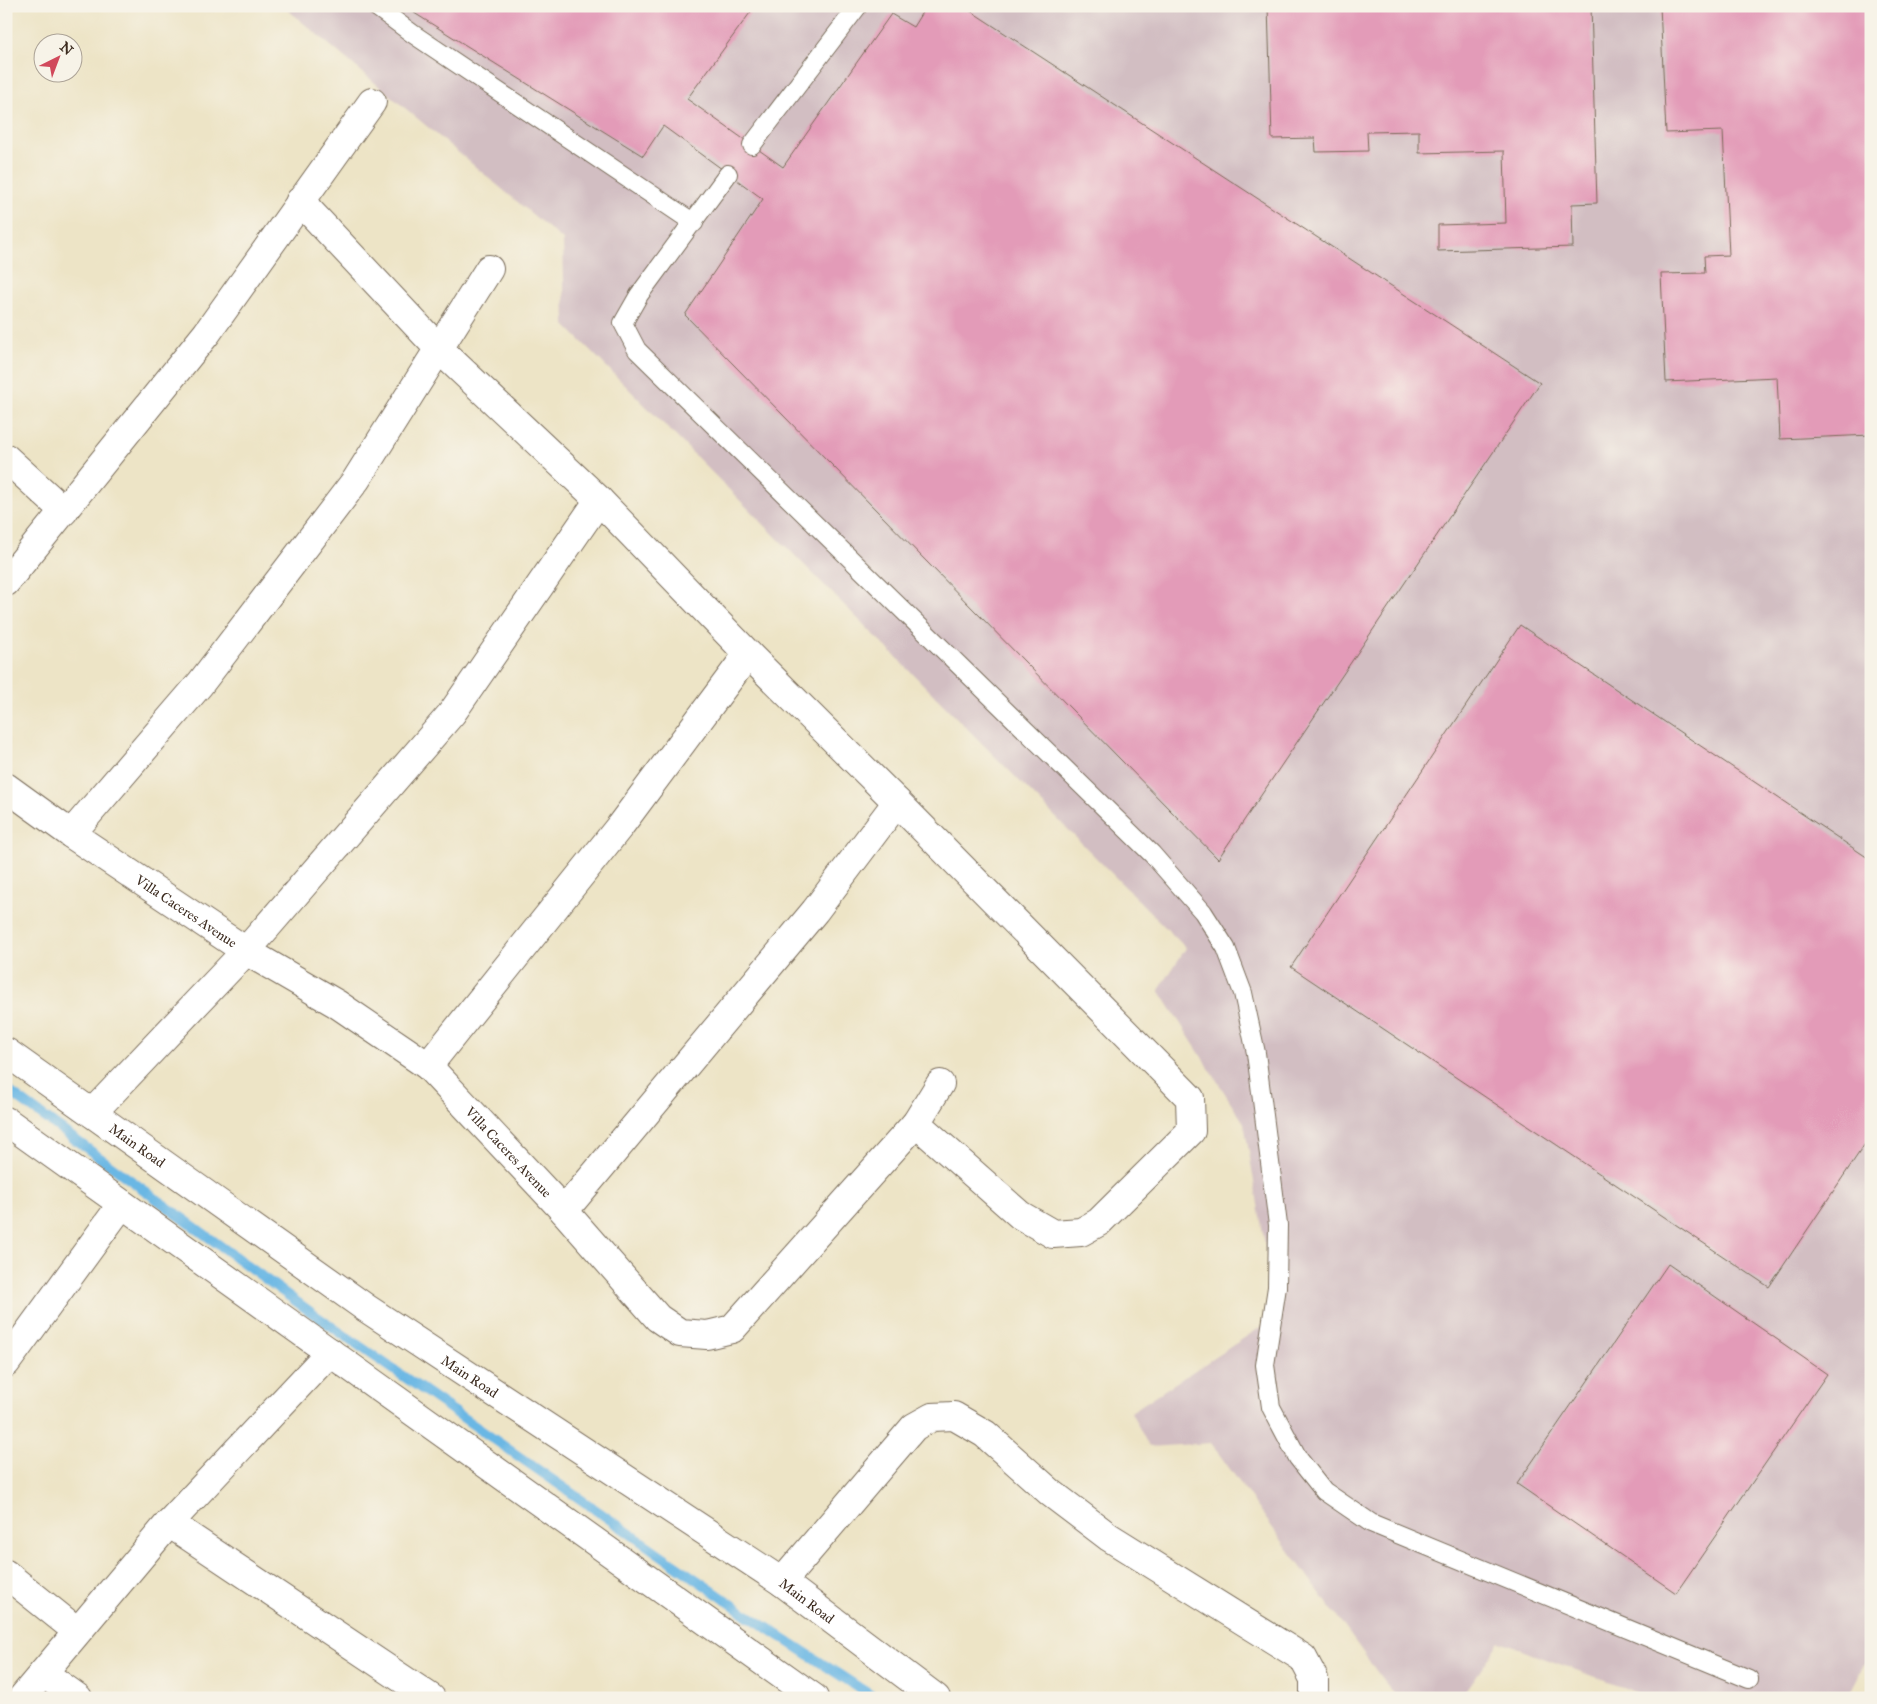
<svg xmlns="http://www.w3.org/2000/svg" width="1877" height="1704" font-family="'IM FELL Great Primer',serif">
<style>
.industrial{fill:#d2bec2}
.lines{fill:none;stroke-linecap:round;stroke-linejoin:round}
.stream{stroke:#6ab7e4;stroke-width:10}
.building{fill:#e39bb8}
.lane-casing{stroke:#796b59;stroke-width:20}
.street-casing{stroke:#796b59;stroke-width:30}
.lane{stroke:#fff;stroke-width:18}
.street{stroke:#fff;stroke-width:28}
.labels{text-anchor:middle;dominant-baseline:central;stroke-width:5;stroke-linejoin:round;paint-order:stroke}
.street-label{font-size:14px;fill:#3b2a1e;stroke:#f7f3e8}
</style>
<rect width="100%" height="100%" fill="#f7f3e8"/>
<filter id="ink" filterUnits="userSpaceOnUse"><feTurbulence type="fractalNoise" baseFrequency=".02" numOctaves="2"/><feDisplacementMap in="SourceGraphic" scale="10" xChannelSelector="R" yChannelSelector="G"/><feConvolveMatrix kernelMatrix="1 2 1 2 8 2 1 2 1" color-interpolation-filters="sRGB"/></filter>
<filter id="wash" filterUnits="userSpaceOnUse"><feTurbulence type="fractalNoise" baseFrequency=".0096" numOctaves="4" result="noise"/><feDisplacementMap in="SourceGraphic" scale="20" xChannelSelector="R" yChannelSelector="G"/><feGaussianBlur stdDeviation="1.12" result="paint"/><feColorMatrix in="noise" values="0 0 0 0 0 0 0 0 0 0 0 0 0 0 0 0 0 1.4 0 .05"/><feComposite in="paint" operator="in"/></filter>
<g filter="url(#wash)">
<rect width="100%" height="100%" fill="#ede4c6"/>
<path class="industrial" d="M283 6H1871V1652L1847 1698H1652L1500 1642 1461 1698H1396L1211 1443 1149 1447 1131 1412 1264 1325 1273 1291 1244 1123 1159 990 1186 948 565 325 563 240Z"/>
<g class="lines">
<path class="stream" d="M6 1089 312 1313 746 1614 875 1698"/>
</g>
<g id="blocks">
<path class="building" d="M403 6H755L687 99 783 167 891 14 913 27 926 6H963L1540 383 1218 859 685 315 763 199 663 126 643 156Z
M1268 6H1591L1597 203 1572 204 1573 247 1438 251V225L1506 223 1504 151 1419 153V131L1367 132 1368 151 1316 152 1315 138 1272 139Z
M1660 6H1871V435L1780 439 1777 377 1666 382 1661 274 1705 273 1704 256 1729 255 1723 131 1666 133Z
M1520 625 1871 860V1135L1769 1287 1291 967Z
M1668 1264 1827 1374 1676 1593 1517 1484Z"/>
</g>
</g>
<g filter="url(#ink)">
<use href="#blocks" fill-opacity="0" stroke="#796b59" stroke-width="1"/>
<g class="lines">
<defs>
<path id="lane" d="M375 6 413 34 694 223
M752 145 858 6
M728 174 639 295 623 323 637 350 1152 854 1203 912 1226 948 1243 993 1256 1053 1278 1225 1277 1287 1265 1365 1271 1407 1298 1458 1324 1491 1371 1523 1749 1679"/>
<g id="street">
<path d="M300 201 440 350 599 500 748 654 897 802 1190 1098 1191 1131 1099 1222 1081 1232 1053 1234 1020 1215 916 1123"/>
<path d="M6 458 64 511"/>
<path d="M6 582 207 333 372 102"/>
<path id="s1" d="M6 787 71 834 246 951 337 1004 428 1066 564 1211 658 1318 680 1333 707 1335 732 1329 916 1123 940 1084"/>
<path d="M71 834 200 684 356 480 489 269"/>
<path id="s2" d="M6 1052 366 1308 782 1582 936 1698"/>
<path d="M428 1066 620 826 748 654"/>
<path d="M92 1113 246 951 452 713 599 500"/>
<path d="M6 1121 814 1698"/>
<path d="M564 1211 815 911 897 802"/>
<path d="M6 1363 122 1204"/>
<path d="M169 1523 431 1698"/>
<path d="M6 1574 77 1631"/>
<path d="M782 1582 914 1427 932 1417 954 1416 985 1434 1051 1493 1109 1537 1303 1658 1314 1679V1698"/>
<path d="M43 1673 78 1698"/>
<path d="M22 1698 169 1523 330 1352"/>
</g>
</defs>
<use href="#lane" class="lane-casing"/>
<use href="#street" class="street-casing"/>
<use href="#lane" class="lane"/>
<use href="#street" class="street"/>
</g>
</g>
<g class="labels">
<g class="street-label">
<text stroke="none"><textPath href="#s1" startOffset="219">Villa Caceres Avenue</textPath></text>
<text stroke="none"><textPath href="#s2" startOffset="161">Main Road</textPath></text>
<text stroke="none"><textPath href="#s1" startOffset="624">Villa Caceres Avenue</textPath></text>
<text stroke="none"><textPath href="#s2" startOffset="566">Main Road</textPath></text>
<text stroke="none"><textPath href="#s2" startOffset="971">Main Road</textPath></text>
</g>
</g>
<rect width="1877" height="1704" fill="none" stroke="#f7f3e8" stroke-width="25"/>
<g transform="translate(58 58) rotate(42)"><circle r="24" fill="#f7f3e8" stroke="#aca397"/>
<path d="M0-4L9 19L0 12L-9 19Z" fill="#d1495b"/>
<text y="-8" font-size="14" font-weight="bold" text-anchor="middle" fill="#3b2a1e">N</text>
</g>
</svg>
